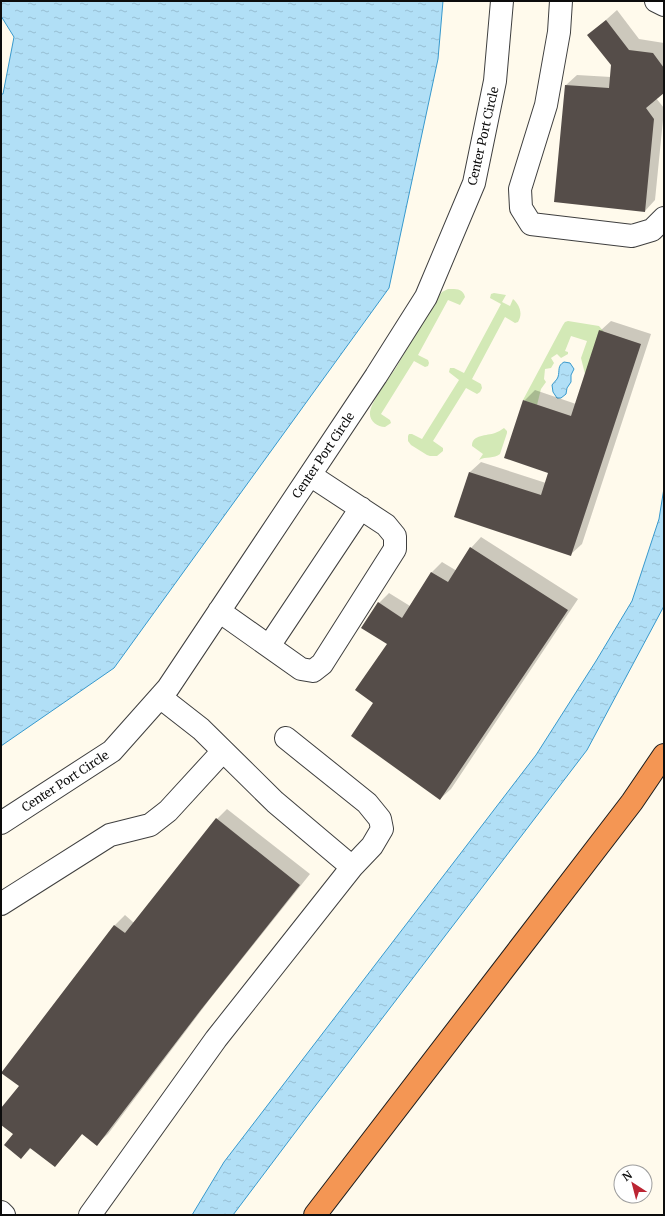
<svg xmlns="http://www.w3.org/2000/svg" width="665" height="1216" font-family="Merriweather,serif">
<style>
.grass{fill:#d3e9b6}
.water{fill:url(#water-ripples);stroke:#3899cd}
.shadow{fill:#0003}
.building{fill:#554d49}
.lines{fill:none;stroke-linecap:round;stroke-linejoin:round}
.minor-casing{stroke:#3f3f3f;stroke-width:24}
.highway-casing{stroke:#1d1d1d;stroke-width:24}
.minor{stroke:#fff;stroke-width:22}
.highway{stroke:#f49654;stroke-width:22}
.labels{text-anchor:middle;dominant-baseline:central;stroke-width:4;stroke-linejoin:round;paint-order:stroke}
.street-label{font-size:12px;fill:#0c0c0c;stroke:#fff}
</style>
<defs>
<pattern id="water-ripples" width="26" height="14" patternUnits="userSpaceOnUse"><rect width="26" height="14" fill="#b1dff6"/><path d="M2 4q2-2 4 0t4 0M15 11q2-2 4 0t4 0" fill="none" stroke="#97bed2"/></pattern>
</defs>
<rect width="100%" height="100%" fill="#fffaec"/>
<path class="grass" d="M448 289C455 289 463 288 465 297L460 305 448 300 418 355 428 360 429 363 428 366 425 367 414 361 381 414 390 420 391 423 385 427C377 427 369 421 370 412 372 400 390 377 397 366 410 344 423 321 436 299L442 292Z
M494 293 506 295 502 302 510 306 513 299C520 305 523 314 518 322L515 323 505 317 472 379 481 384 482 388 480 392 477 394 466 388 433 441 443 448V451L437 456H430L427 455 411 445 408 441V436L409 434H412L422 439 459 380 450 373 449 372 450 368H454L464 373 501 304 490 298 491 294Z
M568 321 599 326 604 332 585 374 581 358 587 341 571 336 565 351 568 352V354L561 358 557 354 551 358 554 363 551 368 545 369 544 379 546 382 541 389 537 405 523 400 563 325 565 322Z
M504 428 507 431V433L500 454C494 459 486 456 479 460L483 454 472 446C472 434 487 436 495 433 498 432 501 430 504 428Z"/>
<path class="water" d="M1 1H443L438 59 389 288 114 668 1 746V94H3L14 37 1 16Z
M564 362 570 363 574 369 571 375V382L567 388 566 394 561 398H557L553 392 552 385C554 382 557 380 558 377 560 370 557 366 564 362Z
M664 488V606L587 750 303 1122 233 1215H192L224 1162 536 755 596 661 632 601 659 519Z"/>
<path class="shadow" d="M617 10 639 39 664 43V92L656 98 664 108V110L655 200 645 211 566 85 577 75 611 77 612 65 589 35Z
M611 321 651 334 582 544 571 554 456 517 470 472 481 462 546 483 549 472 524 401 535 390 576 404 600 331Z
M481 537 578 599 451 789 440 799 375 702 388 644 379 603 389 593 410 606 432 572 442 562 457 571 471 548Z
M227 809 310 874 210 999 108 1134 97 1144 83 1133 65 1155 55 1166 32 1147 21 1158 15 1134 1 1123V1110L20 1085 114 926 125 915 134 923 217 819Z"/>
<path class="building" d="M606 20 629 50 653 53 664 68V93L646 108 654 119 645 212 554 202 565 85 609 88 611 65 587 35Z
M599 330 641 344 571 556 454 517 469 472 541 495 548 473 504 458 523 400 571 416Z
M470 547 568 610 440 800 351 736 373 703 355 690 387 644 361 628 378 602 402 618 431 572 448 582Z
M216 818 300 885 200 1011 97 1146 82 1134 55 1167 30 1148 21 1159 4 1145 13 1134 1 1125V1108L19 1086 1 1073 114 925 125 933Z"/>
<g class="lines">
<defs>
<path id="minor" d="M561 1 559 32 546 105 520 189 521 208 531 224 632 236 652 230 664 218
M656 1 664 5
M219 611 301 669 313 671 322 664 395 549V536L386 525 310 475
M269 646 361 508
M286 738 367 803 380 819 382 829 372 846 352 867
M1 823 112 751 168 688 376 376 426 297 474 183 495 81 502 1
M1 904 110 835 150 825 168 811 223 751
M1 1212 4 1215
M90 1215 216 1039 352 867 275 802 201 729 160 697"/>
<path id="highway" d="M315 1215 632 802 664 755"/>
</defs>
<use href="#minor" class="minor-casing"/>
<use href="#highway" class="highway-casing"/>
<use href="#minor" class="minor"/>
<use href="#highway" class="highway"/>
</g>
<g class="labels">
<g class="street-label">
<text transform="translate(483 136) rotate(-77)">Center Port Circle</text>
<text transform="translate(323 455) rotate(-56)">Center Port Circle</text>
<text transform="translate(65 781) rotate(-33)">Center Port Circle</text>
</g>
</g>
<rect width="665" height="1216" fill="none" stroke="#0c0c0c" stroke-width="4"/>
<g transform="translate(633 1184) rotate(324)"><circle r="19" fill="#ffffff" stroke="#9e9e9e"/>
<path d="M0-3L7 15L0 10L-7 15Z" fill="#bc2533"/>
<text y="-6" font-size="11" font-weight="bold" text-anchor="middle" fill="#0c0c0c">N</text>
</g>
</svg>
